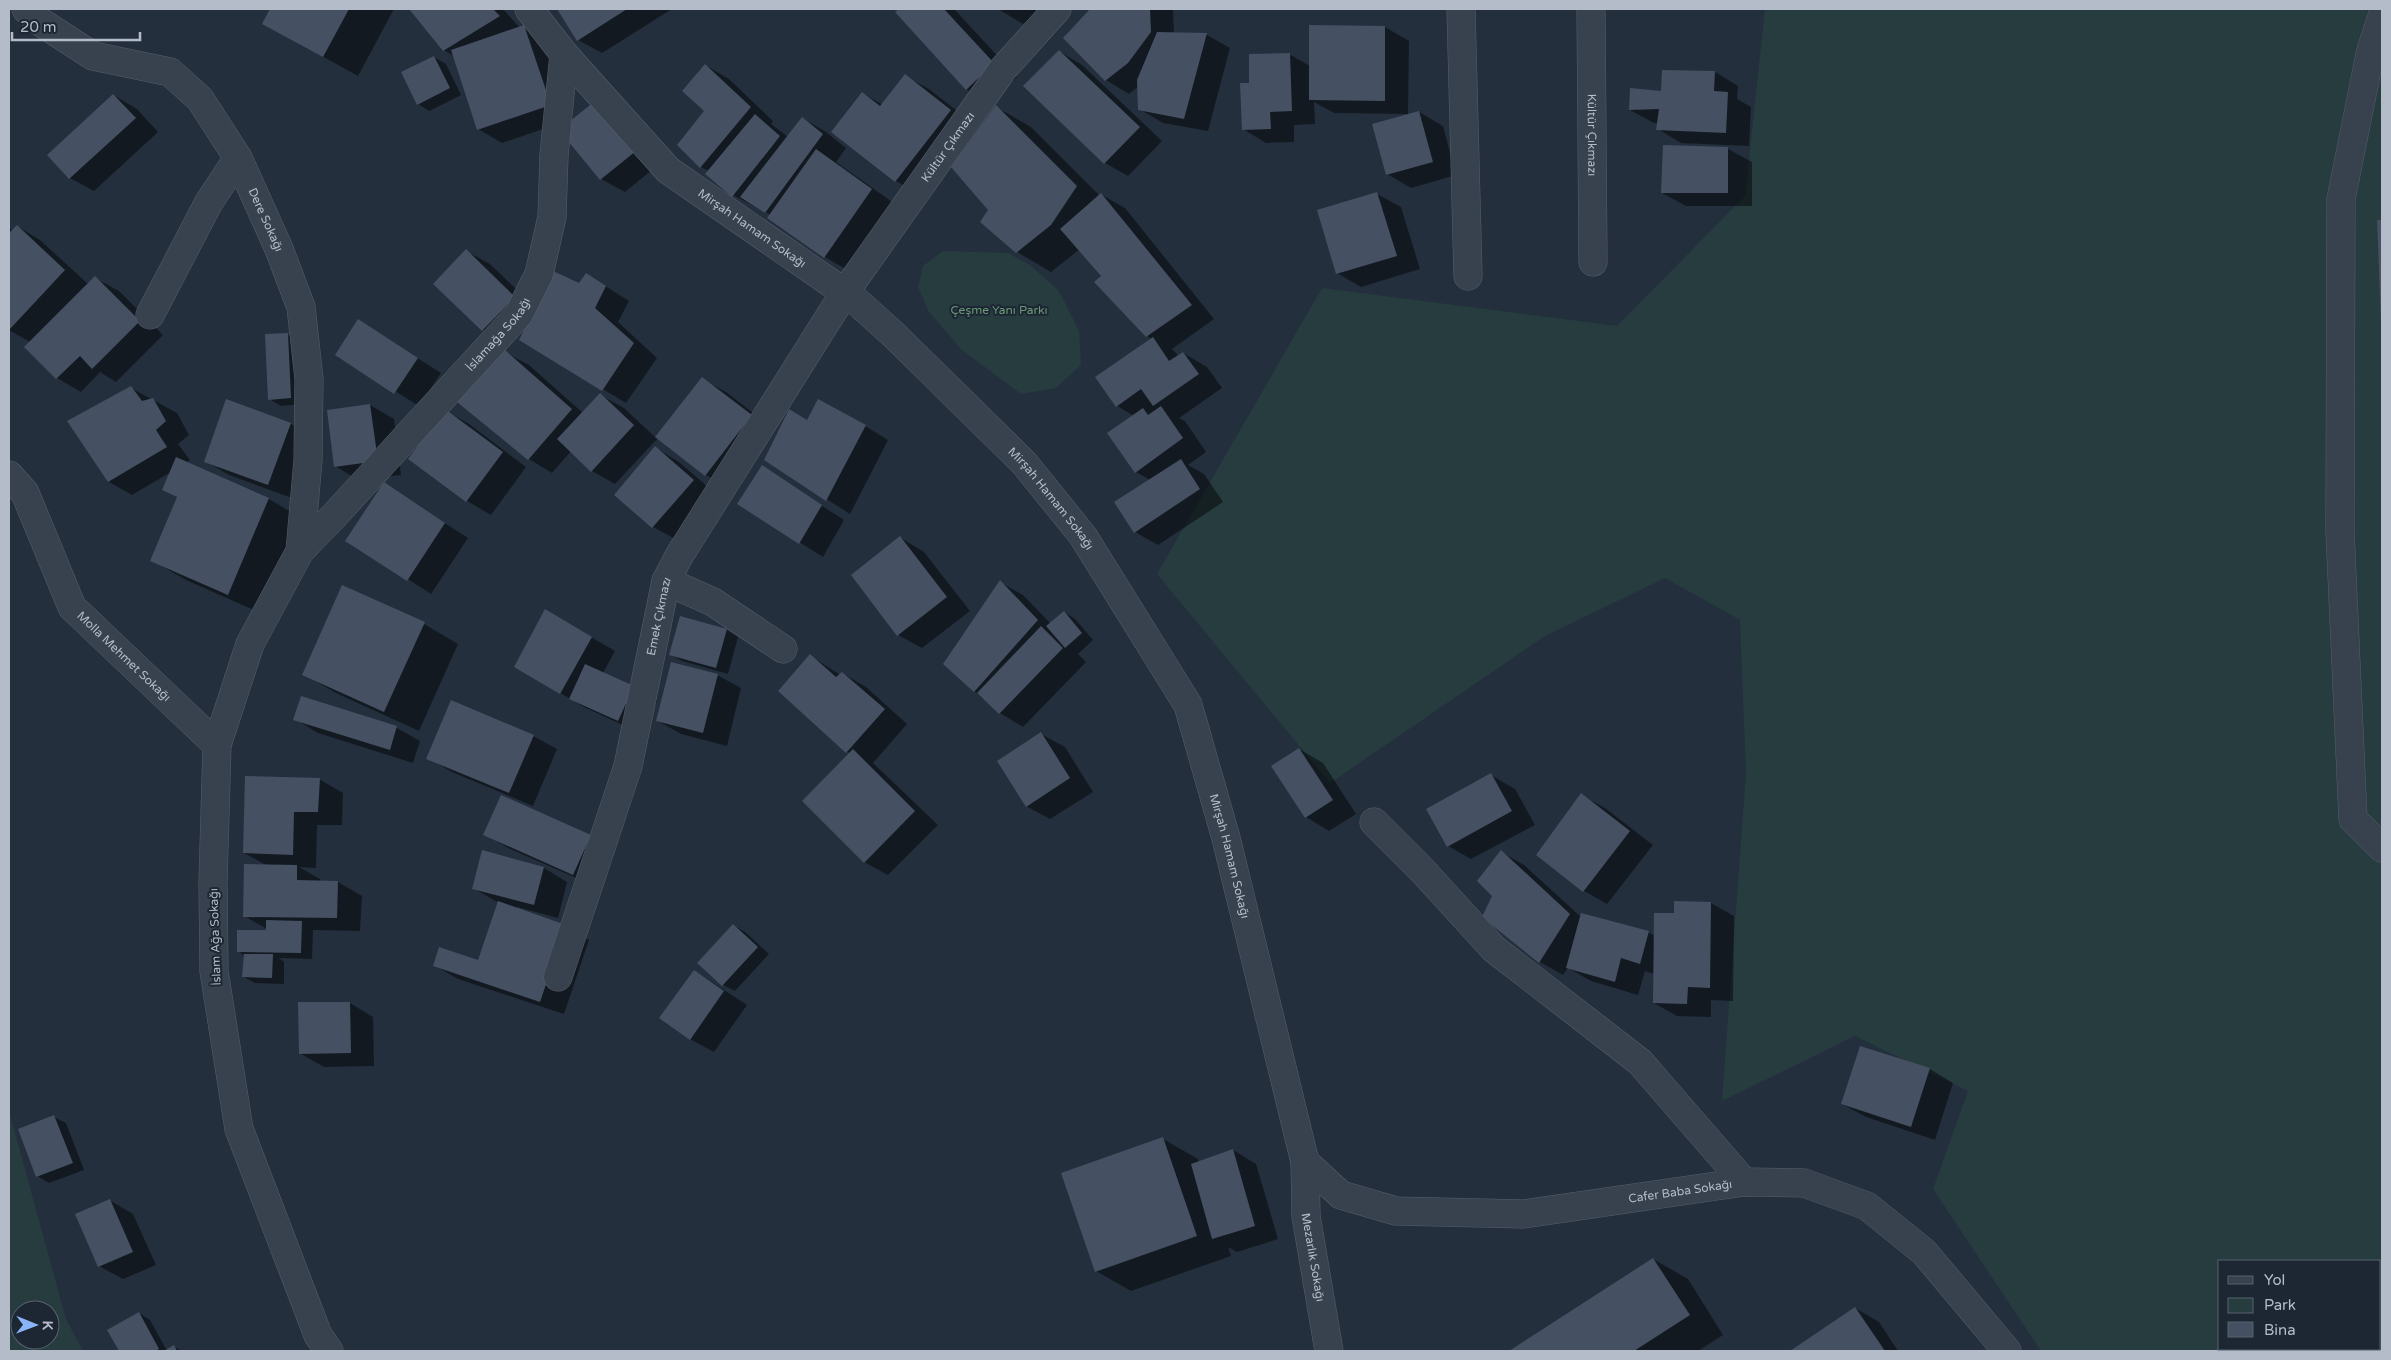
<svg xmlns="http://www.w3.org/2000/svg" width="2391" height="1360" font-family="'Varela Round',sans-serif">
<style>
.green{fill:#263c3f;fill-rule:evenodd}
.shadow{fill:#0007}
.building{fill:#455162}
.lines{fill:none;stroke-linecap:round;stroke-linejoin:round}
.minor-casing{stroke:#565f6c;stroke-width:29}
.minor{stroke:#38414e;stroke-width:28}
.labels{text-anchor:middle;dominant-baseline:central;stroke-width:4;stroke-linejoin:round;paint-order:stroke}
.street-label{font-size:12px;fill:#b4bcc9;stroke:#1d2633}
.park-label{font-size:12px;fill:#6b9a76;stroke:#1d2633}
</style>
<rect width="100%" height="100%" fill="#242f3e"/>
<path class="green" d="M1765 9H2382V1351H2041L1933 1189 1968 1091 1855 1036 1722 1101 1746 773 1740 620 1665 578 1545 636 1330 783 1157 574 1322 288 1617 326 1745 196ZM2220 1261H2380V1349H2220Z
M943 251 1008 253 1030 265 1059 291 1079 331 1081 365 1056 388 1021 394 962 350 929 312 918 287 923 266Z
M9 1111 66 1319 83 1351H9ZM20 1310H50V1340H20Z"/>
<path class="shadow" d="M272 9H394L358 76 264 24Z
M410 9H503L520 28 524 27 548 40 573 117 546 101 545 103 572 119 502 143 478 129 454 56 444 50Z
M558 9H672L602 53 578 40Z
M901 9H954L1017 77 990 102 966 89 897 12Z
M998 9H1053L1023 24Z
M1092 9H1173L1174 34 1207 35 1230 48 1208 131 1163 123 1139 109V86L1129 94 1106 80 1065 38Z
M1385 27 1409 41 1408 114 1334 113 1314 102 1315 124 1294 125V142L1266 143 1243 129 1251 84 1289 54 1310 66Z
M1059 51 1082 65 1162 141 1128 176 1105 163Z
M434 57 446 64 461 95 429 111 418 104Z
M705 65 729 79 773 121 771 124 788 137 802 118 826 132 846 148 836 162 895 204 849 271 825 257 769 218 771 215 733 195 709 171 701 167 705 111Z
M1715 72 1738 86 1737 99 1751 107 1749 146 1681 143 1658 129V123H1654L1630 110 1663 92Z
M905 76 929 89 974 124 920 195 896 181 833 132 862 93 883 105Z
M113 95 137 109 158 132 94 191 70 178Z
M996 107 1031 127 1100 196 1102 195 1125 208 1214 319 1172 349 1179 356 1183 353 1207 367 1222 388 1179 418 1185 421 1206 452 1188 465 1204 474 1223 502 1158 545 1135 532 1150 480 1136 472 1134 416 1117 406 1152 339 1147 336 1080 249 1051 272 1017 252 989 209Z
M1419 112 1443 126 1456 175 1411 188 1387 174Z
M618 117 658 165 625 192 601 179Z
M1664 147 1728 149 1752 162V206H1686L1662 193Z
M1377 194 1401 207 1420 269 1361 287 1337 273Z
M2378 221H2382V331Z
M17 226 40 240 88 284 95 278 119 291 163 335 116 382 100 372 81 392 57 378 26 347 30 342 9 330V227L13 231Z
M466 251 490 264 536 308 580 284 586 274 629 301 618 322 657 358 626 403 520 339 529 321 506 344 483 330 434 284Z
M359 321 441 373 419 406 337 355Z
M287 334 299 341 302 404 281 406 269 399Z
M505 352 529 365 583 413 600 395 624 408 656 438 702 379 726 392 774 429 729 488 706 475 658 438 615 484 592 471 571 451 552 473 529 459 459 402Z
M131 388 177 413 189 435 178 444 190 460 186 463 269 499 303 519 263 614 186 580 151 560 178 498 163 489 171 472 132 495 109 482Z
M227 401 291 424 314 438 292 498 229 475 205 461Z
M370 405 394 419 401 475 358 480 335 466Z
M446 411 469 424 526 467 491 515 467 501 410 459Z
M807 421 865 426 888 440 850 514 766 460Z
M656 448 679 462 716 494 677 540 653 527 616 494Z
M762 467 844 520 823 557 739 504Z
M384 484 468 538 431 594 347 540Z
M901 538 924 552 970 611 922 648 898 635Z
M1000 582 1023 595 1051 624 1064 612 1075 619 1093 640 1078 654 1086 662 1023 727 1000 713 974 691Z
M546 611 615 651 603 673 657 701 642 734 584 707 516 667Z
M681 617 727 630 738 637 728 674 682 661 670 654Z
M424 624 458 644 419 731 338 694 303 674Z
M811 656 840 675 842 673 866 687 907 724 873 763 938 825 888 875 864 862 851 753 847 752Z
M717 675 741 688 727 746 681 734 658 721Z
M301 697 397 728 420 741 413 763 318 733 295 719Z
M1041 734 1065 747 1093 792 1050 819 1026 806Z
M533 736 557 749 533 806 452 772 428 758Z
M1299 749 1323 763 1356 814 1329 831 1306 817Z
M1491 775 1515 789 1535 825 1471 859 1448 846Z
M319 779 343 793 342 825H317L316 868 299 867 320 879V882H338L362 896 360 931 313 930 312 959 279 958 284 962V984L255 983 244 977 245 956 238 951 267 932V929L244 916 266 865 244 853Z
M1581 795 1605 808 1653 845 1607 904 1584 891Z
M485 834 590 836 597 887 508 848Z
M482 852 544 868 567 882 558 918 517 907V909L566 926 589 940 564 1014 458 979 434 965 478 961 499 903 473 888Z
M1501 852 1524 865 1581 917 1648 932 1655 936 1675 915 1711 903 1734 916 1733 1001 1711 1000V1017L1677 1016 1654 1003V974L1645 971 1638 995 1591 981 1568 968 1563 975 1540 962 1483 917 1494 896Z
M733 925 745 932 769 954 735 991 723 985Z
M695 971 747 1005 714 1052 690 1039Z
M350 1003 373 1017 374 1066 324 1067 301 1054Z
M1860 1048 1930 1069 1953 1083 1935 1140 1866 1117 1842 1104Z
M54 1117 66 1123 84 1170 49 1183 37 1176Z
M1163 1139 1198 1159 1199 1162 1233 1150 1256 1164 1278 1239 1237 1252 1228 1247 1231 1256 1131 1291 1096 1271Z
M109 1200 133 1214 156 1265 123 1279 99 1266Z
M1653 1259 1688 1279 1723 1335 1698 1351H1512Z
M1855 1308 1879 1322 1898 1351H1792Z
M139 1313 150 1320 167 1351 174 1347 182 1351H120L109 1330Z"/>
<path class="building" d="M270 9H349L323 57 262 24Z
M409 9H493L500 16 443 51Z
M557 9H627L577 41Z
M899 9H944L994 63 966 90 895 12Z
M1090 9H1150L1151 32 1128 63 1105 81 1063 38Z
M524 25 551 105 477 130 451 50Z
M1309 25 1385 26V101L1309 100Z
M1157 32 1207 33 1184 119 1138 110 1137 80Z
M1059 50 1140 127 1104 164 1023 86Z
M1290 53 1292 111 1270 112 1271 129 1242 130 1240 83H1249V54Z
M434 56 450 88 417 105 401 72Z
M705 64 751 107 700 168 677 145 704 111 682 91Z
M1662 70 1715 71 1714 91 1728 92 1726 133 1656 130 1659 109 1629 110 1630 88 1661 91Z
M905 74 951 110 895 182 831 132 862 92 880 106Z
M113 94 136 118 69 179 47 155Z
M595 101 636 151 600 180 559 130Z
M996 105 1077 186 1051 225 1016 253 980 222 988 210 951 167Z
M1419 111 1433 162 1386 175 1372 124Z
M755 114 780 136 732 197 705 174Z
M802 117 823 134 765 213 740 197Z
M1663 145 1728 147V193H1661Z
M816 149 872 189 824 258 767 218Z
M1377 192 1397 256 1336 274 1317 210Z
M1101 193 1192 305 1146 337 1094 282 1101 276 1060 229Z
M2377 220H2382V323H2381Z
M17 225 65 270 9 330V233Z
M466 249 515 297 482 331 433 284Z
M553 271 579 283 586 273 606 286 595 308 634 343 602 391 519 340Z
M95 276 140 321 92 369 80 356 56 379 24 347Z
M358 319 418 358 394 394 335 355Z
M288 333 291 398 268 400 265 334Z
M1153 337 1169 361 1183 352 1199 374 1153 406 1141 389 1116 407 1095 377Z
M505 350 572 409 528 460 457 402Z
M702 377 752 415 705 476 655 437Z
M131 386 142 401 153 398 166 421 156 430 167 447 108 482 67 421Z
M600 393 634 425 591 472 557 439Z
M226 399 291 423 268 485 204 462Z
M818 399 866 425 826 501 764 460 789 409 807 420Z
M370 404 378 461 334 467 327 410Z
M1161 406 1183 438 1135 473 1107 433 1143 408 1148 415Z
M445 409 503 452 466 502 408 459Z
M655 446 694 480 652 528 614 495Z
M176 457 269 498 228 595 150 561 177 497 162 490Z
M1181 459 1200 489 1134 533 1114 502Z
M762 465 822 505 799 544 737 504Z
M384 482 445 523 407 581 345 541Z
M900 536 947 597 897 636 851 575Z
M1000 580 1038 620 974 692 943 664Z
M342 585 425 622 384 712 302 675Z
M545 609 592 637 560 694 514 667Z
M1064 611 1082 633 1065 648 1046 626Z
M680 616 727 629 716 668 669 655Z
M1041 626 1063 648 999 714 977 693Z
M810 654 836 677 842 672 885 709 846 753 778 691Z
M671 662 718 674 703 733 656 721Z
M585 664 634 686 618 721 569 699Z
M301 696 397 726 390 750 293 720Z
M451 700 534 735 509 793 426 759Z
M1041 732 1070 778 1026 807 997 761Z
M1299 748 1333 800 1305 818 1271 766Z
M853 749 915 811 864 863 802 801Z
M1491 773 1512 811 1447 847 1426 809Z
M245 776 320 778 318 812H294L293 855 243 853Z
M1581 793 1630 831 1583 892 1536 855Z
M501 795 591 835 573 875 483 835Z
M482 850 544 867 534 905 472 889Z
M1501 850 1570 914 1539 963 1482 917 1492 896 1477 881Z
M244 864 297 865V880L338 881 337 918 243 917Z
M498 901 566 925 540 1002 433 966 439 947 478 960Z
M1674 901 1711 902 1710 988 1688 987 1687 1004 1653 1003 1654 913H1674Z
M1581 913 1649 931 1640 964 1621 958 1615 982 1566 968Z
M266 920 302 921 301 953 237 952V930H266Z
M733 924 758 947 722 986 697 963Z
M244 954H273L272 978 242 977Z
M694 970 724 991 690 1040 659 1018Z
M298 1002H350L351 1053 299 1054Z
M1860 1046 1930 1068 1911 1127 1841 1104Z
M54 1115 73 1163 36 1177 18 1129Z
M1163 1137 1197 1236 1095 1272 1061 1173Z
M1233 1149 1255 1226 1212 1239 1191 1164Z
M110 1199 133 1252 98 1267 75 1214Z
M1653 1258 1690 1315 1634 1351H1509Z
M1855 1307 1885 1351H1790Z
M139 1312 159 1349 155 1351H119L107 1330Z
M174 1345 177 1351H164Z"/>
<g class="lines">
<defs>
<g id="minor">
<path id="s1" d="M26 9 39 21 93 56 170 72 200 99 238 158 279 249 301 307 309 379 308 460 300 551"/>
<path id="s2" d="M529 9 564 54 668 170 854 299 894 335 1025 464 1083 536 1188 705 1226 838 1305 1162 1306 1216 1329 1351"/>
<path d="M1461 9 1468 276"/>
<path id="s3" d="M1591 9 1593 262"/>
<path d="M2382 17 2371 50 2341 199 2340 531 2353 819 2382 848"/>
<path d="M150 315 209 202 238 158"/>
<path id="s4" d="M9 475 25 493 72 607 217 745"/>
<path d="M666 581 713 602 783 649"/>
<path d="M1374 822 1422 870 1494 949 1640 1062 1744 1182"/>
<path id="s5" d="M558 977 628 766 666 581 679 556 845 292 1003 69 1057 9"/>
<path id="s6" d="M1305 1162 1341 1195 1396 1211 1524 1214 1744 1182 1804 1183 1867 1206 1924 1252 2007 1351"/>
<path id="s7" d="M329 1351 318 1335 239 1129 214 971 213 882 217 745 250 644 300 551 333 517 519 314 539 274 552 217 554 155 564 54"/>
</g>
</defs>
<use href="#minor" class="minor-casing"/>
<use href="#minor" class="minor"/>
</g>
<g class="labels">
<g class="street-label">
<text stroke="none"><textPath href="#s3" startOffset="126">Kültür Çıkmazı</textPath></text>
<text stroke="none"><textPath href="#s5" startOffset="929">Kültür Çıkmazı</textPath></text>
<text stroke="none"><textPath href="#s1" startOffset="339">Dere Sokağı</textPath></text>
<text stroke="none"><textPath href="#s2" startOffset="315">Mirşah Hamam Sokağı</textPath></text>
<text stroke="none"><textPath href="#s7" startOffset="1132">İslamağa Sokağı</textPath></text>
<text stroke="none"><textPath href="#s2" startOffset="720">Mirşah Hamam Sokağı</textPath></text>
<text stroke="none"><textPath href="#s5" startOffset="375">Emek Çıkmazı</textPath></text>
<text stroke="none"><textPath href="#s4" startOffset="219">Molla Mehmet Sokağı</textPath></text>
<text stroke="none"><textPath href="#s2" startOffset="1125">Mirşah Hamam Sokağı</textPath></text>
<text transform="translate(215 937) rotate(-92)">İslam Ağa Sokağı</text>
<text stroke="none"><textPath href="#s6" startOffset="392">Cafer Baba Sokağı</textPath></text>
<text stroke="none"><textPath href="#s2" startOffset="1536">Mezarlık Sokağı</textPath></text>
</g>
<g class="park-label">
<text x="999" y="310">Çeşme Yanı Parkı</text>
</g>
</g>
<rect width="2391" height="1360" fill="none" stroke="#b4bcc9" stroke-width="20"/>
<rect x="2218" y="1260" width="162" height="90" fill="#1d2633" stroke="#59626f"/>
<rect x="2228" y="1276" width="25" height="8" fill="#38414e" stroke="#59626f"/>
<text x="2264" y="1285" font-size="15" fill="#b4bcc9">Yol</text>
<rect x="2228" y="1298" width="25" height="15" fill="#263c3f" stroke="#59626f"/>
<text x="2264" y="1310" font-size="15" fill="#b4bcc9">Park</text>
<rect x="2228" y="1322" width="25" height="15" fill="#455162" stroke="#59626f"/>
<text x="2264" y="1335" font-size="15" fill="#b4bcc9">Bina</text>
<g transform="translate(35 1325) rotate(91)"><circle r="24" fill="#1d2633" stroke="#59626f"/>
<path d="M0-4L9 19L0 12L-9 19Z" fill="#8ab4f8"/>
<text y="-8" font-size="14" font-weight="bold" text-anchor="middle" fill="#b4bcc9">K</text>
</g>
<path d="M12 32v8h128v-8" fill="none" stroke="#b4bcc9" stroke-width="2.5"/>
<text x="20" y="32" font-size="15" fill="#b4bcc9" stroke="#1d2633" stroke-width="4" paint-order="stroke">20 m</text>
</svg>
